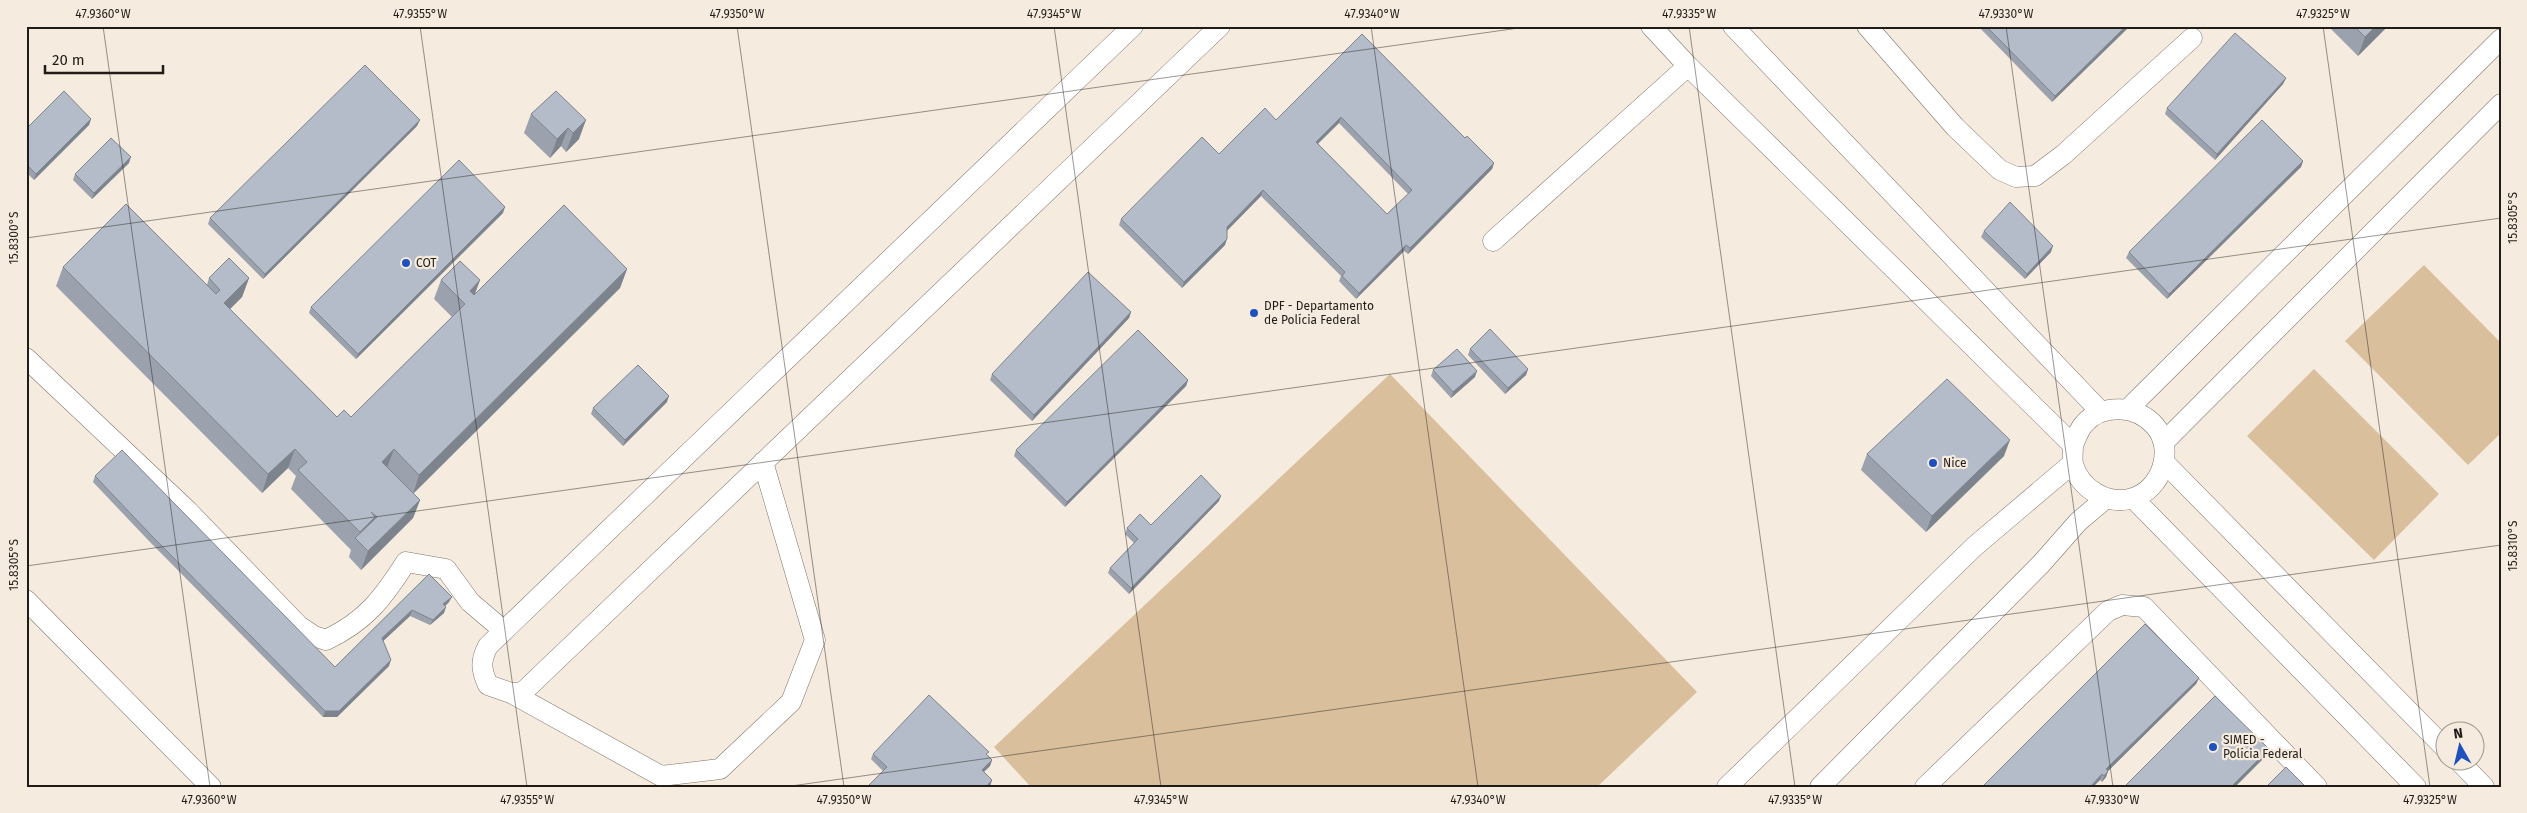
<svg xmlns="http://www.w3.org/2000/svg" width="2527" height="813" font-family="'Fira Sans',sans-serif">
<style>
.green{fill:#dabf9d}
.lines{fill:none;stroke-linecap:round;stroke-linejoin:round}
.service-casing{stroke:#7e7569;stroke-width:21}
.service{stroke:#fff;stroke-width:20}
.wall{fill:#9ba2ad;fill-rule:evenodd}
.shaded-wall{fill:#7e848d}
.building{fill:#b4bcc9;stroke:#7e848d;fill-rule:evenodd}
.ticks{fill:none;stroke:#201c18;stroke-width:1;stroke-opacity:0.45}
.poi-dot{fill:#1e51be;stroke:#f5ebde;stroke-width:2}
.labels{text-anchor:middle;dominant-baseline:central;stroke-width:4.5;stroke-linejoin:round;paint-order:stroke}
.poi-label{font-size:12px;fill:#201c18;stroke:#f5ebde;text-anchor:start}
.neatline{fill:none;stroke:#201c18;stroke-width:2}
.ticks-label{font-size:12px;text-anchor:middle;fill:#201c18}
</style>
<rect width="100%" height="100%" fill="#f5ebde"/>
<path class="green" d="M2424 265 2501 343V433L2468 465 2345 341Z
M2314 369 2439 494 2374 560 2247 436Z
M1390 374 1697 692 1597 787H1031L994 747Z"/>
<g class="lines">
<defs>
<path id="service" d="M1133 26 488 646C480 661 481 670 488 685L511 693 523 692 1220 26
M1651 26 1688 66 2073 445C2073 451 2072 459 2073 464 2080 489 2108 506 2133 498 2162 489 2175 449 2155 426 2137 405 2102 403 2084 424 2079 429 2076 439 2073 445
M1733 26 2101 412
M1867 26 1955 127 2000 170 2016 177 2035 176 2063 155 2192 38
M1493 241 1688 66
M26 358 188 511 299 626 314 636 326 640C366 621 383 598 406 562L446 569 470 602 504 631
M2128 409 2501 39
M2164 442 2501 104
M2165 463 2444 747
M2133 498 2416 787
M26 600 211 787
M511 693 661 776 720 769 791 702 815 640 763 462
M2458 760 2484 787
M1727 787 1975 546 2073 463
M1820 787 2041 564 2078 522 2105 499
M1925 787 2108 611 2122 605 2144 607 2317 787"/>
</defs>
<use href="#service" class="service-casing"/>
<use href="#service" class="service"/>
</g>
<path class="wall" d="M1978 26H2130L2052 102Z
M2328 26H2388L2358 56Z
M1362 34 1465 138 1494 163 1492 169 1408 254 1404 251 1356 299 1339 281 1341 276 1261 196 1227 230 1225 245 1182 288 1119 225 1121 219 1219 154 1276 120ZM1339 123 1408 194 1387 214 1318 144Z
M2286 78 2283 84 2215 160 2165 114 2167 108Z
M556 91 579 139 566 152 561 146 550 158 524 133 531 114Z
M91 119 89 125 34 180 26 172V129Z
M417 126 263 279 208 224 210 218Z
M2303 161 2301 167 2167 299 2126 258 2129 252Z
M129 163 92 199 73 180 75 174Z
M503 213 356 359 309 313 311 307Z
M1984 231 2051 252 2025 279 1981 237Z
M63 267 207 285 209 278H249L242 297 230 309 337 417H351L452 317 434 299 441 280H480L475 293 627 269 620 288 413 493 420 500 413 518 361 570 349 557 351 550 291 489 296 476 288 468 262 493 56 286Z
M1131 312 1129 318 1032 421 990 380 992 374Z
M1470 349 1528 369 1526 375 1505 394 1468 355Z
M1433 370 1475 377 1451 398 1431 376Z
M1188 380 1186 386 1065 507 1014 456 1016 450Z
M667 402 623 446 591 414 593 408Z
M1867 454 2004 456 1926 532 1861 470Z
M95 476 335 667 429 574 449 602 445 606 444 613 430 625 410 616 383 641 389 666 337 717H323L148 540 93 482Z
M1219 501 1129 594 1108 573 1110 568 1134 543 1125 534 1127 528 1151 525Z
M2199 678 2196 684 2108 771 2106 777 2102 782 2100 780 1982 787Z
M873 754 988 755 992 760 990 766 984 772 992 780 990 786 883 771 871 759Z"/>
<path class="shaded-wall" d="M2126 26H2130L2052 102 2055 96Z
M2376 26H2388L2358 56 2365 37Z
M2286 78 2283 84 2215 160 2217 154Z
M1341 117 1339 123 1314 147 1316 142Z
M91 119 89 125 34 180 36 174Z
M420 120 417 126 263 279 265 274Z
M586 120 579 139 566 152 573 133Z
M568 128 561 146 550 158 557 139Z
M131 157 129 163 92 199 94 193Z
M2303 161 2301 167 2167 299 2169 294Z
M1494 163 1492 169 1408 254 1410 248Z
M1263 190 1261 196 1225 233 1227 227Z
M505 207 503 213 356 359 358 354Z
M1227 239 1225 245 1182 288 1184 282Z
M1406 245 1404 251 1356 299 1359 293Z
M2053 246 2051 252 2025 279 2027 274Z
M627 269 620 288 413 494 419 475Z
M249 278 242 297 217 322 224 303Z
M480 280 473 299 470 291Z
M1131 312 1129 318 1032 421 1034 415Z
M1528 369 1526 375 1505 394 1508 388Z
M1477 371 1475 377 1451 398 1453 392Z
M1188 380 1186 386 1065 507 1067 502Z
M669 396 667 402 623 446 625 440Z
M2010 440 2004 456 1926 532 1932 516Z
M295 449 288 468 262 493 268 474Z
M394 449 387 468 382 462Z
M1221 496 1219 501 1129 594 1131 588Z
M420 500 413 518 361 570 368 551Z
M375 517 368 536 357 540 360 532Z
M452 597 449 602 441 610 443 604Z
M446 607 444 613 430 625 433 620Z
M412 610 410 616 380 644 382 638Z
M391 660 389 666 337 717H323L325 711Z
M2199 678 2196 684 2104 775 2106 769Z
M2269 749 2267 755 2235 787H2231Z
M992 760 990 766 979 776 982 770Z
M2108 771 2106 777 2102 782 2104 776Z
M2102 774 2100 780 2093 787H2090Z
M992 780 990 786 989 787H986Z"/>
<path class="building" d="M1986 26H2126L2055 96Z
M2354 26H2376L2365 37Z
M2235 33 2286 78 2217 154 2167 108Z
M1362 34 1465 138 1467 136 1494 163 1410 248 1406 245 1359 293 1342 276 1345 272 1263 190 1227 227V239L1184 282 1121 219 1202 137 1219 154 1265 108 1276 120ZM1341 117 1412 190 1387 214 1316 142Z
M365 65 420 120 265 274 210 218Z
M64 91 91 119 36 174 26 164V129Z
M556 91 586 120 573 133 568 128 557 139 531 114Z
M2262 120 2303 161 2169 294 2129 252Z
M111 138 131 157 94 193 75 174Z
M459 160 505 207 358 354 311 307Z
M2010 202 2053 246 2027 274 1984 231Z
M126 204 216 294 220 290 209 278 229 258 249 278 224 303 337 417 344 410 351 417 465 304 441 280 460 261 480 280 470 291 474 295 564 205 627 269 419 475 394 449 382 462 420 500 368 551 355 538 377 517 371 512 375 517 360 532 298 470 307 462 295 449 268 474 63 267Z
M1088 272 1131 312 1034 415 992 374Z
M1490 329 1528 369 1508 388 1470 349Z
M1138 330 1188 380 1067 502 1016 450Z
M1457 349 1477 371 1453 392 1433 370Z
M638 365 669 396 625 440 593 408Z
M1947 379 2010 440 1932 516 1867 454Z
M122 450 335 667 429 574 452 597 443 604 446 607 433 620 412 610 382 638 391 660 339 711H325L150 534 95 476Z
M1201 475 1221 496 1131 588 1110 568 1138 539 1127 528 1140 514 1151 525Z
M2145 624 2199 678 2106 769 2108 771 2104 776 2102 774 2090 787H1982Z
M929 695 989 752 986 754 992 760 982 770 992 780 986 787H867L887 767 873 754Z
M2215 696 2269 749 2231 787H2124Z
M2286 767 2306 787H2266Z"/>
<path class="ticks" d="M103 26 210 787M420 26 527 787M737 26 844 787M1054 26 1161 787M1371 26 1478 787M1689 26 1795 787M2006 26 2113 787M2323 26 2430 787M26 238 1533 26M26 566 2501 218M784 787 2501 545"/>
<g class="poi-dot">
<circle cx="406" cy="263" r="5"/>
<circle cx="1254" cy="313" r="5"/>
<circle cx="1933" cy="463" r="5"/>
<circle cx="2213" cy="747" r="5"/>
</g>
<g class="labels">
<g class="poi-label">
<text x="416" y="263">COT</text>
<text x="1264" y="306">DPF - Departamento<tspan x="1264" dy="14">de Polícia Federal</tspan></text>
<text x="1943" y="463">Nice</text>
<text x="2223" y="740">SIMED -<tspan x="2223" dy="14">Polícia Federal</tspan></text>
</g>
</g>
<rect width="2527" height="813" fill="none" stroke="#f5ebde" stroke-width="55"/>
<g transform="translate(2460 746) rotate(352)"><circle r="24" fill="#f5ebde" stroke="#a0988f"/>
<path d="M0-4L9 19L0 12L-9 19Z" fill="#1e51be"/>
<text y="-8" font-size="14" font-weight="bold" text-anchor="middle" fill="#201c18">N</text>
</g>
<path d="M45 65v8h118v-8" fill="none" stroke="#201c18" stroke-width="2.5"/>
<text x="52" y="65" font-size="15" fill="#201c18" stroke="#f5ebde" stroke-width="4" paint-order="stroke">20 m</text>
<rect x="28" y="28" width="2472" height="758" class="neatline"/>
<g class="ticks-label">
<text x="103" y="18">47.9360°W</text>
<text x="420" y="18">47.9355°W</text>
<text x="737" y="18">47.9350°W</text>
<text x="1054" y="18">47.9345°W</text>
<text x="1372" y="18">47.9340°W</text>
<text x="1689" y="18">47.9335°W</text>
<text x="2006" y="18">47.9330°W</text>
<text x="2323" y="18">47.9325°W</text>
<text transform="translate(2513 218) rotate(-90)" y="4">15.8305°S</text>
<text transform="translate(14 238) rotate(-90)" y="4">15.8300°S</text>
<text transform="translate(2513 546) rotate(-90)" y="4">15.8310°S</text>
<text transform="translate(14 565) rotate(-90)" y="4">15.8305°S</text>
<text x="209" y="804">47.9360°W</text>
<text x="527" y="804">47.9355°W</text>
<text x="844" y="804">47.9350°W</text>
<text x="1161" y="804">47.9345°W</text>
<text x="1478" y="804">47.9340°W</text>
<text x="1795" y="804">47.9335°W</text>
<text x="2112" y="804">47.9330°W</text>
<text x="2430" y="804">47.9325°W</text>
</g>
</svg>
